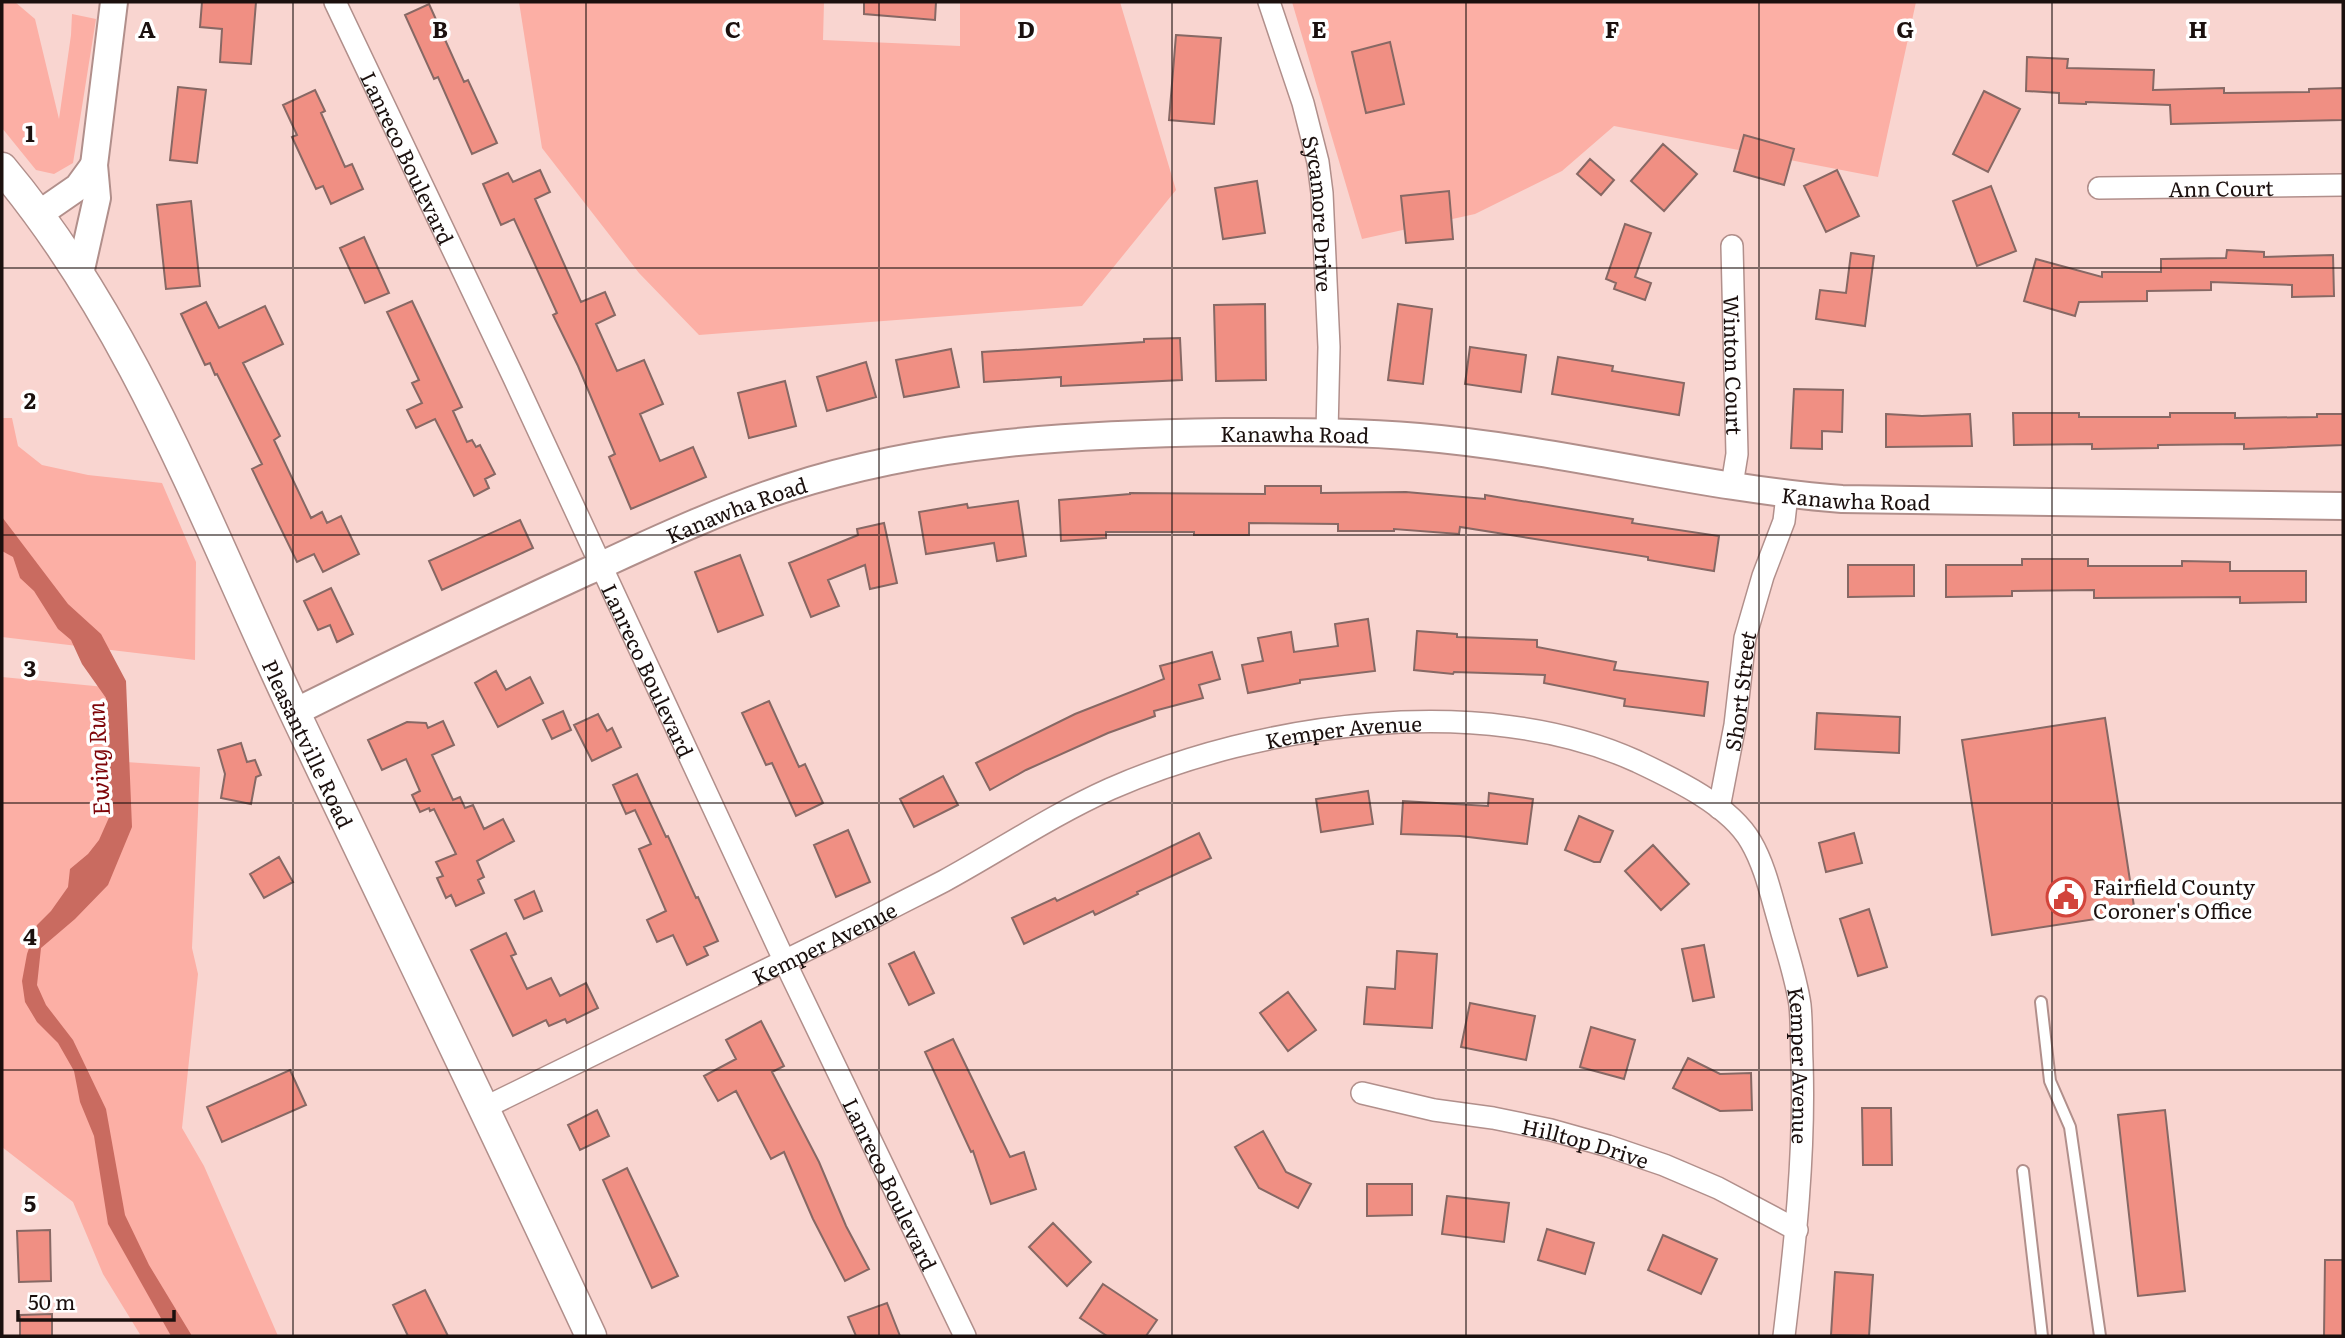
<svg xmlns="http://www.w3.org/2000/svg" width="2345" height="1338" font-family="Literata,serif">
<style>
.green{fill:#fcafa5}
.water{fill:#c96b60}
.building{fill:#f08f83;stroke:#876864;stroke-width:2}
.lines{fill:none;stroke-linecap:round;stroke-linejoin:round}
.service-casing{stroke:#b18f8b;stroke-width:14}
.minor-casing{stroke:#b18f8b;stroke-width:24}
.tertiary-casing{stroke:#b18f8b;stroke-width:30}
.secondary-casing{stroke:#b18f8b;stroke-width:33}
.service{stroke:#fff;stroke-width:10}
.minor{stroke:#fff;stroke-width:21}
.tertiary{stroke:#fff;stroke-width:26}
.secondary{stroke:#fff;stroke-width:30}
.grid{fill:none;stroke:#1b100e;stroke-width:2;stroke-opacity:0.55}
.labels{text-anchor:middle;dominant-baseline:central;stroke-width:7;stroke-linejoin:round;paint-order:stroke}
.street-label{font-size:21px;fill:#1b100e;stroke:#fff}
.poi-label{font-size:21px;fill:#1b100e;stroke:#fff;text-anchor:start}
.water-label{font-size:23px;font-style:italic;fill:#7e0408;stroke:#fff}
.grid-label{font-size:23px;text-anchor:middle;font-weight:bold;fill:#1b100e;stroke:#fff;stroke-width:7;stroke-linejoin:round;paint-order:stroke}
</style>
<rect width="100%" height="100%" fill="#f9d5d0"/>
<path class="green" d="M2 2H15L35 19 59 119 71 35 72 14 96 19 73 163 54 174 36 170 2 128Z
M519 2H824L823 40 960 46V2H1120L1176 190 1082 306 699 335 639 273 542 148Z
M1292 2H1916L1878 177 1614 126 1562 171 1475 214 1362 239Z
M2 418H12L18 446 42 465 88 475 162 483 196 562 195 660 2 637Z
M2 677 115 688 111 761 200 767 192 948 198 974 182 1128 204 1166 278 1336H141L103 1274 73 1202 2 1147Z"/>
<path class="water" d="M2 517 68 604 101 634 126 681 132 827 108 885 75 919 41 948 37 985 46 1005 73 1040 106 1109 125 1215 149 1265 192 1336H171L108 1224 94 1136 80 1102 74 1071 58 1043 37 1022 25 1002 22 981 27 954 37 925 51 911 68 887 70 869 88 854 99 840 111 813 106 698 82 664 71 640 58 629 34 591 20 578 13 557 2 551Z"/>
<path class="building" d="M202 2H256L251 64 220 62 222 29 200 27Z
M864 2H936L935 20 864 14Z
M429 4 464 82 468 80 497 143 472 154 438 77 434 79 405 15Z
M1176 35 1221 38 1214 124 1169 120Z
M1390 42 1404 104 1366 113 1352 52Z
M2027 57 2068 59 2067 68 2154 70 2153 90 2224 88V93L2309 92V89L2343 88V120L2171 124 2170 105 2086 102V104L2059 103V93L2026 91Z
M178 87 206 90 197 163 170 160Z
M315 90 325 111 321 113 345 167 352 164 363 189 331 204 323 186 316 189 292 137 297 135 283 105Z
M1984 91 2020 109 1988 172 1953 154Z
M1744 135 1794 149 1784 185 1734 171Z
M1663 144 1697 174 1664 211 1631 181Z
M1590 159 1614 180 1601 195 1577 174Z
M540 170 550 192 535 199 581 302 605 292 615 315 596 324 617 371 644 360 663 404 640 414 660 461 693 447 706 477 631 509 609 457 615 454 578 366 553 315 557 313 514 219 501 225 483 184 508 173 513 182Z
M1837 170 1859 216 1826 232 1804 186Z
M1257 181 1265 233 1223 239 1215 188Z
M1991 186 2016 251 1977 266 1953 201Z
M1449 191 1453 239 1406 243 1401 196Z
M191 201 200 286 166 289 157 205Z
M1625 224 1651 233 1635 277 1651 283 1645 300 1614 289 1616 283 1606 279Z
M364 237 389 293 365 303 340 248Z
M2227 250 2264 252V257L2333 255 2334 296 2292 297V285L2211 282V290L2147 291V301L2079 302 2075 316 2024 301 2036 259 2102 277V272H2161V259L2226 258Z
M1851 253 1874 256 1865 326 1816 319 1820 290 1846 293Z
M412 301 462 407 453 411 467 442 472 440 476 447 480 445 495 474 485 479 489 488 474 496 435 419 416 428 407 410 422 403 412 383 419 380 387 312Z
M206 302 219 328 265 306 283 344 243 363 280 436 274 440 311 518 322 512 327 523 341 516 359 554 323 572 314 554 297 562 252 469 262 464 217 374 215 375 210 363 205 365 181 314Z
M1265 304 1266 380 1216 381 1214 305Z
M1398 304 1432 309 1423 384 1388 380Z
M1180 338 1182 380 1061 386V377L984 382 982 352 1144 342V339Z
M1470 347 1526 355 1521 392 1465 384Z
M951 349 959 387 904 397 896 360Z
M1558 357 1613 366 1612 371 1684 383 1679 415 1552 394Z
M866 362 876 397 827 411 817 377Z
M785 381 796 426 749 438 738 393Z
M1794 389 1843 390 1842 432 1822 431V449L1791 448Z
M2013 413H2079V417H2170V413H2235V418L2317 417V414H2343V445L2244 449V444L2158 445V448L2092 449V444L2014 445Z
M1886 414 1922 416 1970 414 1972 446 1886 447Z
M1265 486H1321V493L1406 492 1485 499V495L1633 519 1632 523 1719 536 1714 571 1648 560V557L1460 527 1459 534 1394 529V531H1338V524L1249 523V535H1194V532H1106V538L1061 541 1059 500 1130 494V493L1265 494Z
M1018 501 1026 556 997 561 994 543 926 554 919 512 967 504 968 508Z
M520 520 533 548 442 590 429 561Z
M884 523 897 583 870 589 865 565 828 580 839 606 811 617 789 563 858 535 857 529Z
M740 555 763 615 718 632 695 572Z
M2022 559H2088V566H2182V561L2230 562V571H2306V602L2240 603V597L2094 598V590L2012 591V596L1946 597V565H2022Z
M1848 565H1914V596L1848 597Z
M331 588 353 634 337 642 330 625 318 630 304 601Z
M1368 619 1375 671 1300 680V683L1248 693 1242 665 1263 661 1258 638 1291 632 1294 652 1338 646 1335 624Z
M1417 631 1457 634V637L1537 640V647L1616 662 1614 670 1708 682 1704 716 1624 706 1625 699 1544 683 1545 675 1454 672 1453 674 1414 670Z
M1212 652 1220 679 1199 685 1203 698 1154 711 1155 716 1108 733 1026 770 990 790 976 763 1075 714 1164 679 1160 666Z
M496 671 506 690 530 677 543 703 498 727 475 683Z
M769 701 799 767 805 764 823 803 796 816 772 763 766 765 742 713Z
M563 711 571 730 552 739 543 720Z
M1817 713 1900 717 1899 753 1815 749Z
M598 714 607 731 612 728 621 747 592 761 574 725Z
M2105 718 2135 913 1992 935 1962 740Z
M443 721 454 745 432 755 453 800 460 797 465 808 473 805 484 829 503 819 514 841 477 861 484 877 478 880 484 893 456 906 451 895 446 898 437 878 443 876 436 862 456 854 434 809 430 811 429 808 420 812 412 795 420 791 406 759 382 770 368 740 407 722 426 723 428 728Z
M241 743 247 762 255 760 261 775 256 777 251 804 221 798 225 774 218 750Z
M637 774 666 837 668 836 696 898 698 897 718 941 704 947 708 955 687 965 673 935 657 942 647 920 666 911 639 849 651 844 635 810 626 814 613 785Z
M943 776 958 805 914 827 900 799Z
M1368 791 1373 824 1321 832 1316 799Z
M1489 793 1533 799 1527 844 1460 836 1401 834 1403 801 1488 806Z
M1579 816 1613 831 1600 862H1594L1565 850Z
M848 830 870 882 836 897 814 845Z
M1199 833 1211 858 1137 892 1138 894 1095 915 1093 911 1024 944 1012 918 1055 898 1057 901Z
M1854 833 1862 863 1826 872 1819 843Z
M1653 845 1689 884 1661 910 1625 871Z
M279 857 293 882 264 898 250 874Z
M534 891 542 911 524 919 515 900Z
M1869 909 1887 967 1858 976 1840 919Z
M506 933 516 954 511 956 527 989 551 978 560 996 586 983 598 1008 567 1023 565 1019 549 1026 546 1020 513 1036 471 950Z
M1704 945 1714 997 1693 1001 1682 949Z
M1397 951 1437 954 1432 1028 1364 1024 1367 987 1395 989Z
M914 952 934 993 909 1005 889 964Z
M1288 992 1316 1030 1288 1051 1260 1013Z
M1470 1003 1535 1016 1526 1060 1461 1047Z
M761 1021 784 1066 772 1072 819 1162 846 1226 869 1269 845 1281 813 1219 784 1152 771 1159 736 1091 718 1101 704 1076 736 1059 726 1040Z
M1591 1027 1635 1040 1624 1079 1580 1067Z
M953 1039 1010 1157 1024 1152 1036 1189 991 1204 973 1151 971 1152 925 1052Z
M1688 1058 1720 1074 1751 1073 1752 1110 1720 1111 1673 1088Z
M290 1070 306 1105 222 1142 207 1107Z
M1862 1108H1891L1892 1165H1863Z
M597 1110 609 1136 580 1150 568 1125Z
M2165 1110 2185 1291 2138 1296 2118 1115Z
M1263 1131 1286 1172 1311 1184 1298 1208 1259 1188 1235 1147Z
M627 1168 678 1276 652 1288 603 1180Z
M1367 1184H1412V1215L1367 1216Z
M1447 1196 1509 1203 1504 1242 1442 1234Z
M1053 1223 1091 1262 1067 1286 1029 1247Z
M1547 1229 1594 1243 1585 1274 1538 1260Z
M50 1230 51 1281 19 1282 17 1231Z
M1663 1235 1717 1259 1701 1294 1648 1270Z
M2325 1260H2343V1336H2324Z
M1835 1272 1873 1275 1869 1336 1831 1335Z
M1103 1284 1157 1320 1146 1336H1107L1080 1318Z
M425 1290 448 1336H408L393 1305Z
M887 1303 900 1336H856L848 1317Z
M52 1314V1336H20V1315Z"/>
<g class="lines">
<defs>
<path id="service" d="M2041 1002 2050 1081 2070 1127 2100 1336
M2023 1171 2042 1336"/>
<g id="minor">
<path id="s1" d="M335 2 513 376 785 962 965 1336"/>
<path id="s2" d="M1269 2 1303 103 1318 162 1322 193 1329 347 1327 432"/>
<path id="s3" d="M2099 188 2343 185"/>
<path id="s4" d="M1732 246 1737 454 1732 485"/>
<path id="s5" d="M1719 808 1735 725 1745 638 1763 576 1784 521 1787 495"/>
<path id="s6" d="M1362 1093 1434 1110 1493 1118 1551 1130 1608 1146 1664 1165 1718 1188 1797 1230"/>
<path id="s7" d="M484 1108C615 1044 746 981 876 916 898 904 921 893 944 881 999 851 1052 815 1110 789 1260 723 1482 691 1636 761 1674 779 1730 805 1751 842 1765 866 1771 895 1779 922 1786 949 1796 977 1800 1005 1802 1024 1801 1043 1802 1062 1805 1154 1795 1245 1784 1336"/>
</g>
<g id="tertiary">
<path d="M39 214 78 187 94 165"/>
<path d="M80 274 97 198 94 165 114 2"/>
<path id="s8" d="M295 712C391 664 488 617 586 572 652 542 717 511 787 488 928 442 1077 434 1225 432 1290 432 1354 431 1419 437 1561 449 1699 488 1842 499L2343 506"/>
</g>
<g id="secondary">
<path id="s9" d="M2 168C134 325 207 527 294 711 393 920 494 1127 591 1336"/>
</g>
</defs>
<use href="#service" class="service-casing"/>
<use href="#minor" class="minor-casing"/>
<use href="#tertiary" class="tertiary-casing"/>
<use href="#secondary" class="secondary-casing"/>
<use href="#service" class="service"/>
<use href="#minor" class="minor"/>
<use href="#tertiary" class="tertiary"/>
<use href="#secondary" class="secondary"/>
</g>
<path class="grid" d="M293 2V1336M586 2V1336M879 2V1336M1172 2V1336M1466 2V1336M1759 2V1336M2052 2V1336M2 268H2343M2 535H2343M2 803H2343M2 1070H2343"/>
<defs>
<symbol id="civic-ring" viewBox="-11 -11 22 22"><circle r="9.5" fill="#fff" stroke="#d2443b" stroke-width="1.5"/><path d="M-.6-6.5H3V-4.5H.6V-3L4-1V1h2V6H-6V1h2V-1L-.6-3ZM-1.2 2.5V6h2.4V2.5Z" fill="#d2443b"/></symbol>
</defs>
<g fill-rule="evenodd">
<use href="#civic-ring" x="2044" y="875" width="44" height="44"/>
</g>
<g class="labels">
<g class="street-label">
<text stroke="none"><textPath href="#s1" startOffset="172">Lanreco Boulevard</textPath></text>
<text stroke="none"><textPath href="#s3" startOffset="122">Ann Court</textPath></text>
<text stroke="none"><textPath href="#s2" startOffset="219">Sycamore Drive</textPath></text>
<text stroke="none"><textPath href="#s4" startOffset="119">Winton Court</textPath></text>
<text stroke="none"><textPath href="#s8" startOffset="1054">Kanawha Road</textPath></text>
<text stroke="none"><textPath href="#s8" startOffset="1620">Kanawha Road</textPath></text>
<text stroke="none"><textPath href="#s8" startOffset="486">Kanawha Road</textPath></text>
<text stroke="none"><textPath href="#s1" startOffset="738">Lanreco Boulevard</textPath></text>
<text stroke="none"><textPath href="#s5" startOffset="119">Short Street</textPath></text>
<text stroke="none"><textPath href="#s7" startOffset="945">Kemper Avenue</textPath></text>
<text stroke="none"><textPath href="#s9" startOffset="654">Pleasantville Road</textPath></text>
<text stroke="none"><textPath href="#s7" startOffset="378">Kemper Avenue</textPath></text>
<text stroke="none"><textPath href="#s7" startOffset="1617">Kemper Avenue</textPath></text>
<text stroke="none"><textPath href="#s6" startOffset="229">Hilltop Drive</textPath></text>
<text stroke="none"><textPath href="#s1" startOffset="1306">Lanreco Boulevard</textPath></text>
</g>
<g class="poi-label">
<text x="2093" y="885">Fairfield County<tspan x="2093" dy="24">Coroner's Office</tspan></text>
</g>
<g class="water-label">
<text transform="translate(97 759) rotate(-93)">Ewing Run</text>
</g>
</g>
<g class="grid-label">
<text x="147" y="38">A</text>
<text x="440" y="38">B</text>
<text x="733" y="38">C</text>
<text x="1026" y="38">D</text>
<text x="1319" y="38">E</text>
<text x="1612" y="38">F</text>
<text x="1905" y="38">G</text>
<text x="2198" y="38">H</text>
<text x="30" y="142">1</text>
<text x="30" y="409">2</text>
<text x="30" y="677">3</text>
<text x="30" y="945">4</text>
<text x="30" y="1212">5</text>
</g>
<rect width="2345" height="1338" fill="none" stroke="#1b100e" stroke-width="7"/>
<path d="M18 1310v10h156v-10" fill="none" stroke="#1b100e" stroke-width="3.5"/>
<text x="28" y="1310" font-size="21" fill="#1b100e" stroke="#ffffff" stroke-width="5" paint-order="stroke">50 m</text>
</svg>
